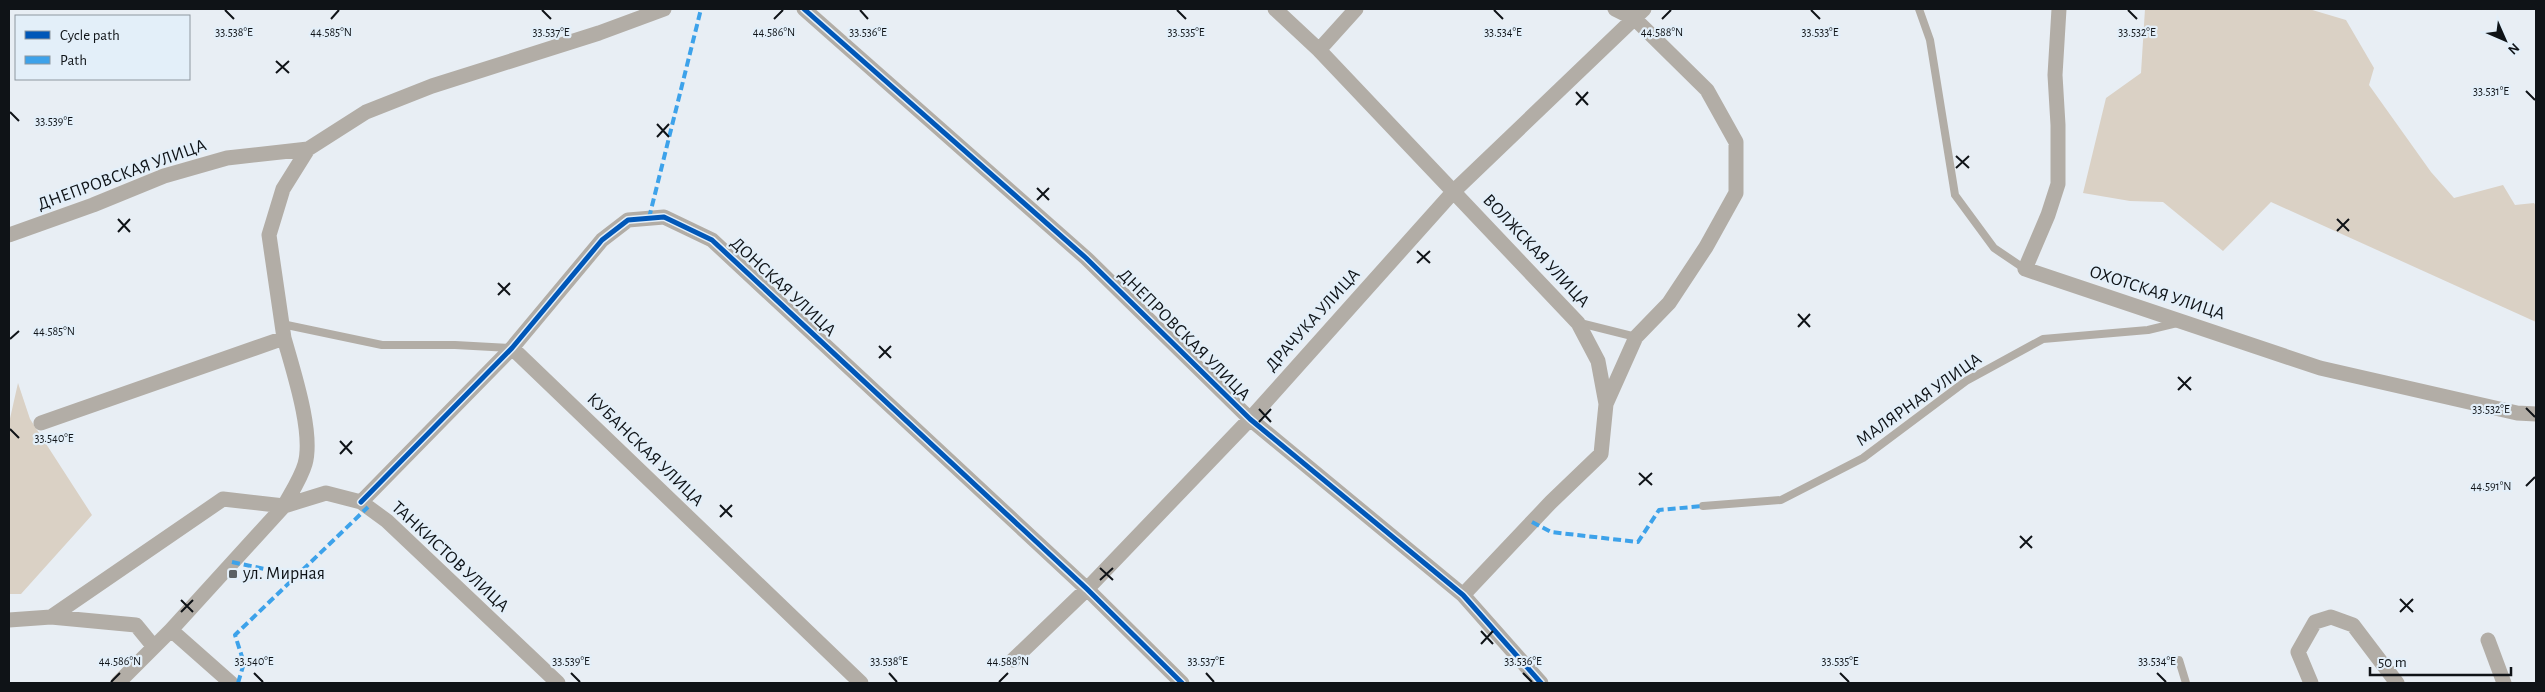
<svg xmlns="http://www.w3.org/2000/svg" width="2545" height="692" font-family="'Alegreya Sans',sans-serif">
<style>
.green{fill:#dad1c5}
.lines{fill:none;stroke-linecap:round;stroke-linejoin:round}
.service{stroke:#b2ada6;stroke-width:8}
.minor{stroke:#b2ada6;stroke-width:15}
.quiet{stroke:#3da2ea;stroke-width:4;stroke-dasharray:8 4;stroke-linecap:butt}
.cycleway-casing{stroke:#e3eff9;stroke-width:8}
.cycleway{stroke:#0057b8;stroke-width:5}
.ticks{fill:none;stroke:#0f1317;stroke-width:2}
.poi-dot{fill:#5b6064;stroke:#e3eff9;stroke-width:2}
.labels{text-anchor:middle;dominant-baseline:central;stroke-width:4.5;stroke-linejoin:round;paint-order:stroke}
.street-label{font-size:18px;fill:#0f1317;stroke:#e3eff9}
.poi-label{font-size:18px;fill:#0f1317;stroke:#e3eff9;text-anchor:start}
.ticks-label{font-size:12px;text-anchor:middle;fill:#0f1317;stroke:#e3eff9;stroke-width:4.5;stroke-linejoin:round;paint-order:stroke}
</style>
<rect width="100%" height="100%" fill="#e8eef4"/>
<path class="green" d="M2145 9H2309L2346 20 2374 68 2369 85 2431 172 2454 198 2503 185 2515 205 2534 203 2536 206V322L2271 202 2223 251 2163 202 2130 201 2083 193 2106 98 2141 73Z
M18 383 30 419 92 515 21 594H9V423Z"/>
<g class="lines">
<path class="service" d="M1919 9 1930 40 1955 195 1994 248 2025 269
M1580 323 1636 337
M282 324 382 345H455L510 348
M1703 506 1781 500 1863 458 1966 381 2043 339 2148 330 2177 323
M2179 660 2186 683"/>
<path class="minor" d="M804 9 1086 258 1250 419 1463 595 1541 683
M1275 9 1319 50 1578 323 1598 361 1606 404 1601 454 1551 502 1463 595
M2059 9 2055 75 2058 125V184L2048 215 2025 269 2320 368 2517 413 2536 414
M1319 50 1356 9
M9 235 93 205 164 176 227 158 308 149
M284 338 269 235 283 189 308 149 366 112 432 86 599 33 664 9
M512 348 861 683
M1606 404 1636 337 1669 303 1706 247 1736 193V142L1707 90 1635 19 1615 9
M41 423 284 338C293 370 314 433 305 464 301 478 291 493 284 506L326 493 361 502 387 521 558 683
M361 502 512 348 602 240 628 220 664 217 712 240 1087 589 1182 683
M51 617 223 499 284 506
M9 620 51 617 136 625 154 647
M171 630 231 683
M2488 640 2504 683
M1013 660 1087 589 1250 419 1454 191 1644 9
M118 683 171 630 284 506
M2311 683 2298 652 2315 622 2331 617 2353 625 2397 683"/>
<path class="quiet" d="M649 218 701 9
M1532 522 1551 532 1638 542 1659 510 1703 506
M232 562 297 576
M238 683 244 663 235 635 368 507"/>
<defs>
<path id="cycleway" d="M804 9 1086 258 1250 419 1463 595 1541 683
M361 502 512 348 602 240 628 220 664 217 712 240 1087 589 1182 683"/>
</defs>
<use href="#cycleway" class="cycleway-casing"/>
<use href="#cycleway" class="cycleway"/>
</g>
<path class="ticks" d="M225 10 234 19M542 10 551 19M860 10 868 19M1177 10 1186 19M1494 10 1503 19M1811 10 1820 19M2128 10 2137 19M331 19 339 10M774 19 783 10M1662 19 1671 10M276 61 289 73M276 73 289 61M2526 91 2535 100M1576 92 1588 105M1576 105 1588 92M10 112 19 121M657 124 669 137M657 137 669 124M1956 156 1969 168M1956 168 1969 156M1037 188 1049 200M1037 200 1049 188M118 219 130 232M2337 219 2349 231M2337 231 2349 219M118 232 130 219M1417 251 1430 263M1417 263 1430 251M498 283 510 295M498 295 510 283M1798 314 1810 327M1798 327 1810 314M10 339 19 331M879 346 891 358M879 358 891 346M2178 377 2191 390M2178 390 2191 377M2526 408 2535 417M1259 409 1271 422M1259 422 1271 409M10 429 19 438M340 441 352 454M340 454 352 441M1639 473 1652 485M1639 485 1652 473M2526 486 2535 477M720 505 732 517M720 517 732 505M2020 536 2032 548M2020 548 2032 536M1100 568 1113 580M1100 580 1113 568M2400 599 2413 612M181 600 193 612M181 612 193 600M2400 612 2413 599M1481 631 1493 644M1481 644 1493 631M254 673 263 682M571 673 580 682M889 673 897 682M1206 673 1214 682M1523 673 1532 682M1840 673 1849 682M2157 673 2166 682M111 682 120 673M999 682 1008 673"/>
<rect class="poi-dot" x="228" y="569" width="10" height="10" rx="2.5"/>
<g class="labels">
<g class="street-label">
<text transform="translate(122 175) rotate(-20)">ДНЕПРОВСКАЯ УЛИЦА</text>
<text transform="translate(1536 251) rotate(47)">ВОЛЖСКАЯ УЛИЦА</text>
<text transform="translate(783 287) rotate(43)">ДОНСКАЯ УЛИЦА</text>
<text transform="translate(2157 293) rotate(18)">ОХОТСКАЯ УЛИЦА</text>
<text transform="translate(1313 320) rotate(-48)">ДРАЧУКА УЛИЦА</text>
<text transform="translate(1184 335) rotate(45)">ДНЕПРОВСКАЯ УЛИЦА</text>
<text transform="translate(1919 400) rotate(-35)">МАЛЯРНАЯ УЛИЦА</text>
<text transform="translate(645 450) rotate(44)">КУБАНСКАЯ УЛИЦА</text>
<text transform="translate(450 557) rotate(43)">ТАНКИСТОВ УЛИЦА</text>
</g>
<g class="poi-label">
<text x="243" y="574">ул. Мирная</text>
</g>
</g>
<g class="ticks-label">
<text x="234" y="36">33.538°E</text>
<text x="331" y="36">44.585°N</text>
<text x="551" y="36">33.537°E</text>
<text x="774" y="36">44.586°N</text>
<text x="868" y="36">33.536°E</text>
<text x="1186" y="36">33.535°E</text>
<text x="1503" y="36">33.534°E</text>
<text x="1662" y="36">44.588°N</text>
<text x="1820" y="36">33.533°E</text>
<text x="2137" y="36">33.532°E</text>
<text x="2491" y="95">33.531°E</text>
<text x="54" y="125">33.539°E</text>
<text x="54" y="335">44.585°N</text>
<text x="2491" y="413">33.532°E</text>
<text x="54" y="442">33.540°E</text>
<text x="2491" y="490">44.591°N</text>
<text x="120" y="665">44.586°N</text>
<text x="254" y="665">33.540°E</text>
<text x="571" y="665">33.539°E</text>
<text x="889" y="665">33.538°E</text>
<text x="1008" y="665">44.588°N</text>
<text x="1206" y="665">33.537°E</text>
<text x="1523" y="665">33.536°E</text>
<text x="1840" y="665">33.535°E</text>
<text x="2157" y="665">33.534°E</text>
</g>
<rect width="2545" height="692" fill="none" stroke="#0f1317" stroke-width="20"/>
<rect x="15" y="15" width="175" height="65" fill="#e3eff9" stroke="#8e979f"/>
<rect x="25" y="31" width="25" height="8" fill="#0057b8" stroke="#8e979f"/>
<text x="60" y="40" font-size="15" fill="#0f1317">Cycle path</text>
<rect x="25" y="56" width="25" height="8" fill="#3da2ea" stroke="#8e979f"/>
<text x="60" y="65" font-size="15" fill="#0f1317">Path</text>
<g transform="translate(2505 40) rotate(135)" stroke="#e3eff9" stroke-width="4" paint-order="stroke">
<path d="M0-4L9 19L0 12L-9 19Z" fill="#0f1317"/>
<text y="-8" font-size="14" font-weight="bold" text-anchor="middle" fill="#0f1317">N</text>
</g>
<path d="M2370 667v8h141v-8" fill="none" stroke="#0f1317" stroke-width="2.5"/>
<text x="2378" y="667" font-size="15" fill="#0f1317" stroke="#e3eff9" stroke-width="4" paint-order="stroke">50 m</text>
</svg>
